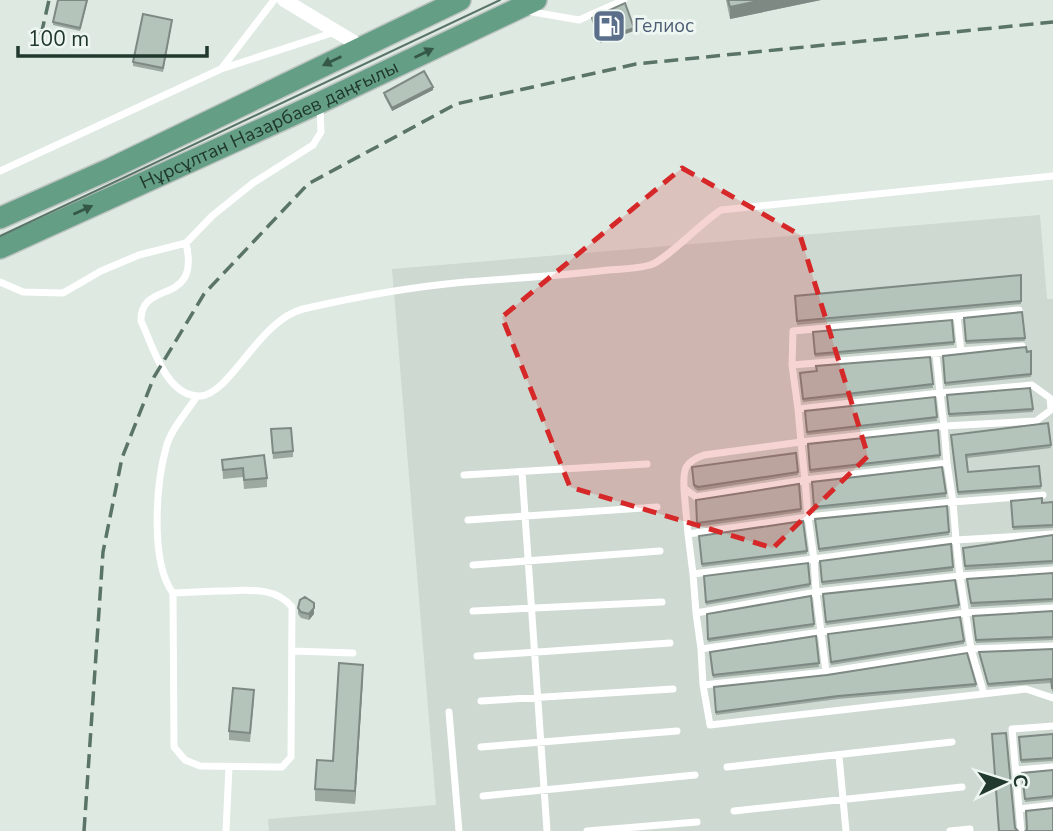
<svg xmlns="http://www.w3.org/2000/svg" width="1053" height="831" font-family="'Nunito Sans',sans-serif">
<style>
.built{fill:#cdd9d1}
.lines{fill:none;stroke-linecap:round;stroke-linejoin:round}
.primary-casing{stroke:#bcc3c0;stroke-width:24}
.service{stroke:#fff;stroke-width:7}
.minor{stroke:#fff;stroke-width:14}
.primary{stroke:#649e84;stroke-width:21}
.tram{stroke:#5a7468;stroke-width:2}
.rail{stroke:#5a7468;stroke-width:3.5;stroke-dasharray:14 7;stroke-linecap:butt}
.wall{fill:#9ba9a1}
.shaded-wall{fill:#7e8983}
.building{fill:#b4c4bb;stroke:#7e8983;stroke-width:2}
.oneway{fill:#345747}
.marked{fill:#d62828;fill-opacity:0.2;stroke:#d62828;stroke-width:5;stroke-dasharray:14 9;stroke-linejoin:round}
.labels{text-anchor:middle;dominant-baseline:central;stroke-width:6;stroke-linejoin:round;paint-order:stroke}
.service-label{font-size:19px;fill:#4e5e75;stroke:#eef6f1;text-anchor:start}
.street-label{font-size:19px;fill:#20382d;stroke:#eef6f1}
</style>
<rect width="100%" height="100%" fill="#dee9e2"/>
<path class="built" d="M1040 215 1047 299H1053V831H269L268 819 436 805 392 269Z"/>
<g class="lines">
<defs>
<g id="primary">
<path d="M0 218 112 168 460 0"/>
<path id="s1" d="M0 248 319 103 536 0"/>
</g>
</defs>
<use href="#primary" class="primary-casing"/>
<path class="service" d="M527 11 579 20 624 0
M222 68 274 0
M0 171 221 69 335 32
M186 243C201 308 140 278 141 321 153 346 166 397 200 396 230 395 259 320 303 309 355 297 411 287 465 282 513 278 561 276 608 270 622 269 637 269 650 265 664 262 703 221 721 210L1053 176
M0 282 23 292 63 293 101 271 139 255 186 243 212 216 253 183 313 145 321 132 320 107
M957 316 1019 310
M961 352 957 316 793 331 792 365 798 409 940 393 944 426 801 442 805 480 947 463 953 502 808 517 814 559 956 540 960 576 816 592 821 632 965 613 1053 608
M936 354 940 393 1032 385 1050 398 1051 410 1036 421 944 426 947 463
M792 365 1022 346
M798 409 801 442 704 455C685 462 683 468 684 488L696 497 805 480 808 517 688 534 693 574 814 559 816 592 696 613 701 649 821 632 826 672 703 685 710 725 1026 689 1053 698
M522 472 547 831
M464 475 647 464
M684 490 688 534
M1043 495 953 502 956 540 1053 534
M468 520 657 507
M473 565 660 551
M693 574 696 613
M218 591C244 591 274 585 292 607L291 757 282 767 200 766 185 760 174 747 173 593Z
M173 593C150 563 156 484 166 448 170 430 188 411 197 396
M473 611 662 602
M701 649 703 685
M293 651 353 653
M477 656 670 643
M826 672 971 649 960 576 1053 570
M984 694 971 649 1053 646
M481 701 673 689
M449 712 459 831
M481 747 677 731
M839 756 846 831
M727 767 952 742
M1016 770 1053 767
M483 796 695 775
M1019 809 1053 805
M734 811 962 787
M226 831 229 767
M587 831 697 822
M950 831 970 829
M1021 831 1012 729 1053 726"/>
<path class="minor" d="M284 0 362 47"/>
<use href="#primary" class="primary"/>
<path class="tram" d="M0 236 500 0"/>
<path class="rail" d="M41 35 49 0
M84 831 103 552 122 458 154 377 204 294 308 184 456 104 636 64 1053 22"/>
</g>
<path class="wall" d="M88 0 80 31 53 25V22Z
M726 0H821L730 19Z
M172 23 163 72 133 66V62Z
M433 90 392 111 384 96V93Z
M1021 275V304L797 325 795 296Z
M1022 312 1025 341 966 344 964 318Z
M952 320 954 345 815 357 813 332Z
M1031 351V377L945 386 943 356Z
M930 357 933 388 803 402 800 376Z
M1030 388 1033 412 949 417 947 395Z
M935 397 937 421 807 435 805 411Z
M1048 423 1051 448 967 458 968 472 1039 466 1041 489 958 495 951 438Z
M271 429 293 451V457L273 459Z
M938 430 940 458 810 473 808 444Z
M796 453 798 475 698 491 694 488 692 467Z
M222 460 267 478V487L244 489 243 477 223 479Z
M812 482 946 493V497L814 510Z
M799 484 801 512 697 527 696 500Z
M1011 501 1042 503 1053 502V528L1013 530Z
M947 506 949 535 819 552 815 522Z
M1053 535V564L965 570 963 548Z
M699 536 807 551V554L702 567Z
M951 544 953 571 822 585 820 561Z
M808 563 810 587 706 605 704 576Z
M1053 573V602L971 607 967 582Z
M823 594 959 605V608L826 625Z
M811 596 814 627 708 642 707 614Z
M298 608 314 614 309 620 301 618 298 614Z
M1053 611V640L976 643 973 619Z
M828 634 964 641V644L831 665Z
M816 636 819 667 713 678 710 652Z
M1053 649V692L1052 691 1051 683 988 687 979 652Z
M363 677 355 804 315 801V789L333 761Z
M976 684V687L838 699 716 715 714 687Z
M254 699 250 742 229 740V731Z
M1053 734V761L1021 763 1019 737Z
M1053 770V799L1025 802 1022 773Z"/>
<path class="shaded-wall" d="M763 0H821L730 19V7Z
M634 28V31L600 43V40Z
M433 87V90L392 111V108Z
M314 608V614L309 620V614Z
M363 665V677L355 804V791Z"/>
<path class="building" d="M58 0H87L80 28 53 22Z
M728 0H763L730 7Z
M625 3 634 28 600 40 592 18Z
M143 14 172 20 163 68 133 62Z
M424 71 433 87 392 108 384 93Z
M1021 275V301L797 321 795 296Z
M1022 312 1025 338 966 341 964 318Z
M952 320 954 342 815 354 813 332Z
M1026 347 1027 352 1031 351V374L945 383 943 356Z
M930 357 933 384 803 399 800 373 817 371 816 366Z
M1030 388 1033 409 949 414 947 395Z
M935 397 937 417 807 432 805 411Z
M1048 423 1051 445 966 455 968 472 1039 466 1041 486 958 492 951 435Z
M291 428 293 451 273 453 271 429Z
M938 430 940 455 810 470 808 444Z
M796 453 798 472 698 487 694 485 692 467Z
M264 455 267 478 244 480 243 468 223 470 222 460Z
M942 467 946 493 814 507 812 482Z
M799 484 801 509 697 523 696 500Z
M1042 498V503L1053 502V525L1013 527 1011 501Z
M947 506 949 532 819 549 815 519Z
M803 521 807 551 702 564 699 536Z
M1053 535V561L965 566 963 548Z
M951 544 953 567 822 582 820 561Z
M808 563 810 584 706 602 704 576Z
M1053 573V599L971 603 967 579Z
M955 580 959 605 826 622 823 594Z
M811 596 814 624 708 639 707 614Z
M305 597 314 603V608L309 614 301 612 298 608 300 600Z
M1053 611V637L976 640 973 616Z
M960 617 964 641 831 662 828 634Z
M816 636 819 663 713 675 710 652Z
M1053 649V688H1052L1051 679 988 684 979 652Z
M967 653 976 684 838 696 716 712 714 687 827 675Z
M339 663 363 665 355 791 315 789 317 760 333 761Z
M233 688 254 690 250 733 229 731Z
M1006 733 1015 828 1018 831H999L992 734Z
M1053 734V758L1021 760 1019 737Z
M1053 770V796L1025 799 1022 773Z
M1053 808V831H1025L1027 830 1026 811Z"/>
<defs><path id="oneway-solid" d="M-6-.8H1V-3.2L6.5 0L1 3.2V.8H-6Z" transform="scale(1.75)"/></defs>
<g class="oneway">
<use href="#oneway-solid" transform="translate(424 53) rotate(-26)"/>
<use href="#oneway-solid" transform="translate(332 61) rotate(154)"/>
<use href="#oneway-solid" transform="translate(83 210) rotate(-24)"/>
</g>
<path class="marked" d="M682 168 800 235 868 456 773 548 570 487 502 317Z"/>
<defs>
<symbol id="fuel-square" viewBox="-11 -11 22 22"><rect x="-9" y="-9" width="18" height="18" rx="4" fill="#5c6f8a" stroke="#eef6f1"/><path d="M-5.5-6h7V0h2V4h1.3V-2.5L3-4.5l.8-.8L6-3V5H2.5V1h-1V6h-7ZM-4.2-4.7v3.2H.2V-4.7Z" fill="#fff"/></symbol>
</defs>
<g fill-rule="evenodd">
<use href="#fuel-square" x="590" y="7" width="38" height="38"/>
</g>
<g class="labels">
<g class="service-label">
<text x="634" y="26">Гелиос</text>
</g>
<g class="street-label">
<text stroke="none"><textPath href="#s1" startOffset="296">Нұрсұлтан Назарбаев даңғылы</textPath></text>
</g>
</g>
<g transform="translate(1004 782) rotate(86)" stroke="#eef6f1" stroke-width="5" paint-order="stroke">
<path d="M0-5L12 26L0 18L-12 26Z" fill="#20382d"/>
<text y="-10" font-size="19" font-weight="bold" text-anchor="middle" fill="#20382d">С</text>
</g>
<path d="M18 46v10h189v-10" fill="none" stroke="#20382d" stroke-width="3.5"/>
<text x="28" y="46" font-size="21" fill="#20382d" stroke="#eef6f1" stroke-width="5" paint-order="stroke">100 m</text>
</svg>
